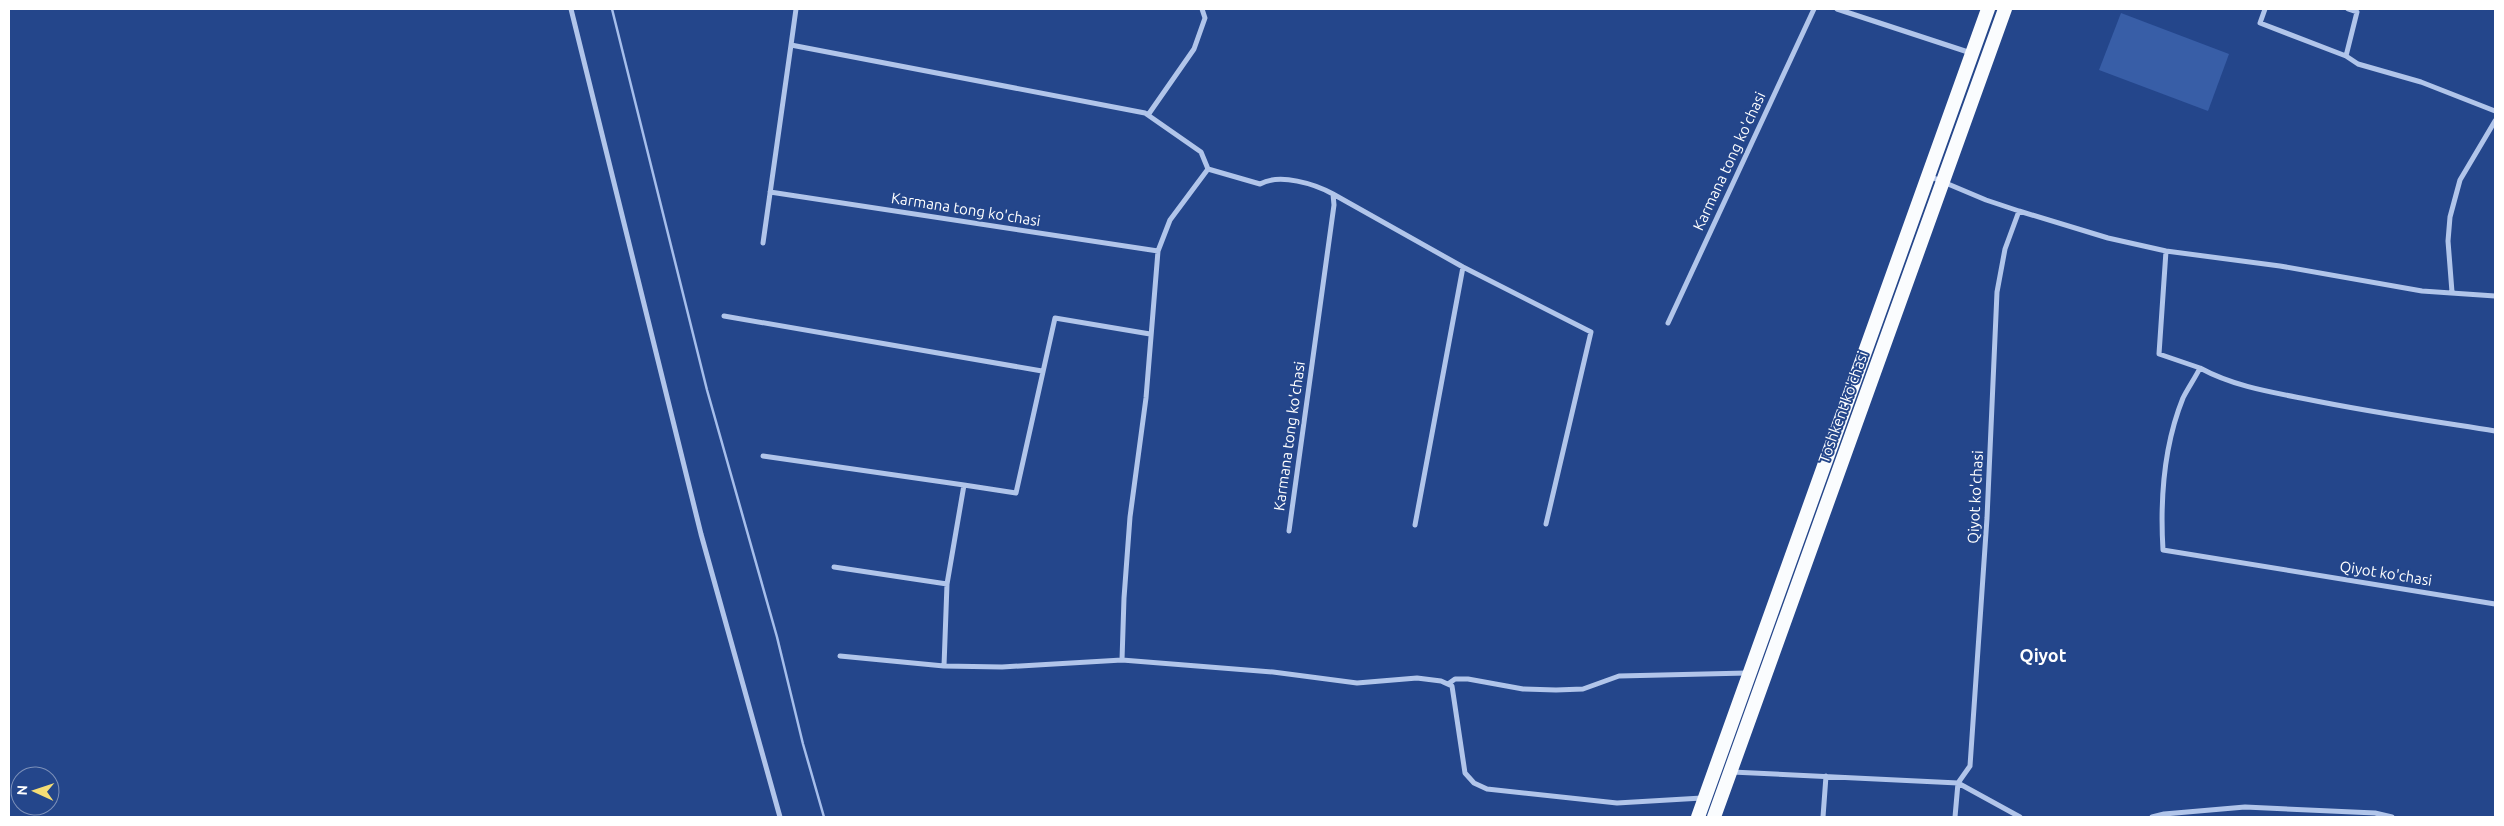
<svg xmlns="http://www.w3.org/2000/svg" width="2504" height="826" font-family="Ubuntu,sans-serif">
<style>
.pitch{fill:#385ea7}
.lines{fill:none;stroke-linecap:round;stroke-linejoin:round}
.stream{stroke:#a6beeb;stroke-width:2.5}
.minor{stroke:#b1c5ea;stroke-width:5}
.trunk{stroke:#fafcfe;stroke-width:14}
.labels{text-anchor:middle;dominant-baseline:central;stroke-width:4;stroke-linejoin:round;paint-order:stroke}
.street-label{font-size:15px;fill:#fff;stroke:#24468b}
.quarter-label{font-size:18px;font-weight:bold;fill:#fff;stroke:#24468b}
</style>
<rect width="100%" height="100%" fill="#24468b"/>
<path class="pitch" d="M2121 13 2229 54 2208 111 2099 70Z"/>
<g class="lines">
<path class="stream" d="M612 9 707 390 777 637 803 744 824 817"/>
<path class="minor" d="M571 9 701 534 780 817
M796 9 791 45 1145 113 1201 152 1208 169
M1837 9 1971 53
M2265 9 2260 23 2346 56
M2348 9 2357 12 2346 56 2358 64 2421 82 2495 111
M1148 115 1194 49 1205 18 1202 9
M1208 169 1170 220 1158 251 1146 398 1130 517 1124 598 1122 660 1273 672 1357 683 1417 678 1441 681 1452 686 1465 773 1474 783 1487 789 1617 803 1702 798
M1208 169 1260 184C1280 173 1315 184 1333 194L1334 205 1289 531
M1929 176 1986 200 2019 211 2108 238 2166 251 2280 266 2422 291 2495 296
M770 192 1158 251
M1333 194 1463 267 1591 332 1546 524
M763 243 791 45
M2166 251 2159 354 2200 368C2195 378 2188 388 2183 398 2164 445 2160 500 2163 550L2495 604
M2452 292 2448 241 2450 217 2460 180 2495 121
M724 316 1042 371
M1668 323 1814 9
M2200 368C2233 386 2270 392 2306 399 2369 412 2432 421 2495 431
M763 456 964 485
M1415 525 1463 267
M834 567 947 584
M840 656 944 666 1002 667 1122 660
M944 666 947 584 964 485 1016 493 1055 318 1150 334
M1448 684 1455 679H1468L1523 689 1556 690 1583 689 1619 676 1747 673
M1732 772 1958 783 1970 766 1987 518 1997 292 2005 249 2019 211
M1823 817 1826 776
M1955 817 1958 783 2020 817
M2152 817 2164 814 2245 807 2375 813 2392 817"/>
<path class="trunk" d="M1698 817 1988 9
M1714 817 2005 9"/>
</g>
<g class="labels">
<g class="street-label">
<text transform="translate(1729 161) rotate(-65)">Karmana tong ko'chasi</text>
<text transform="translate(966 209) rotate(9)">Karmana tong ko'chasi</text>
<text transform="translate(1843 407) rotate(-70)">Toshkent ko'chasi</text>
<text transform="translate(1289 436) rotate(-82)">Karmana tong ko'chasi</text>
<text transform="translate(1975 497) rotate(-87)">Qiyot ko'chasi</text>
<text transform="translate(2386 573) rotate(9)">Qiyot ko'chasi</text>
</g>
<g class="quarter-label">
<text x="2043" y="655">Qiyot</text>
</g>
</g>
<rect width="2504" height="826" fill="none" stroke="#ffffff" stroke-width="20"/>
<g transform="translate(35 791) rotate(273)"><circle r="24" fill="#24468b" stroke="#7c90b9"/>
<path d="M0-4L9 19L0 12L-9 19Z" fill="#f5dd75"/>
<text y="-8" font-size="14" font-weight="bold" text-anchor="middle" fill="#ffffff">N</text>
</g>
</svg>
